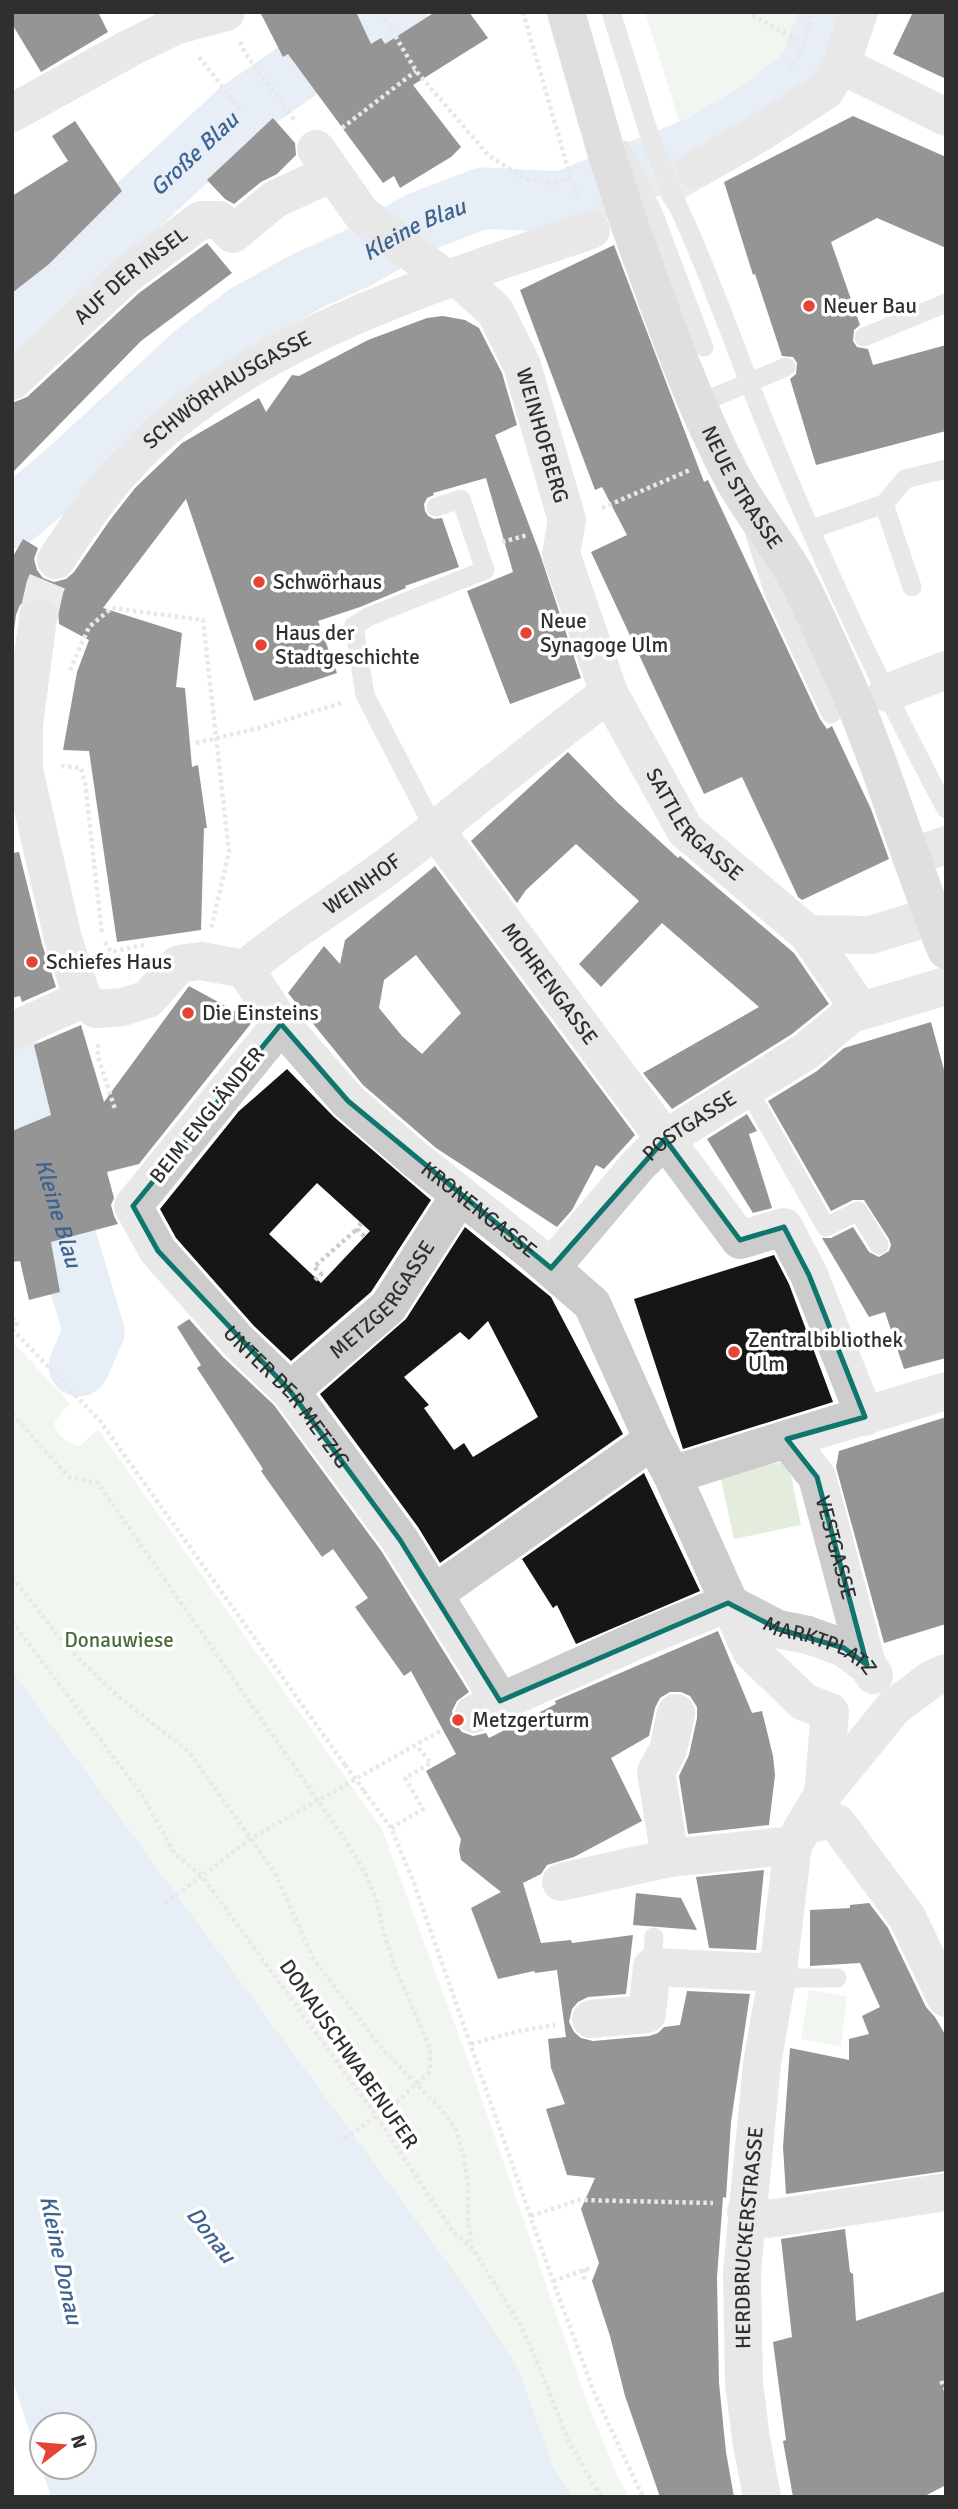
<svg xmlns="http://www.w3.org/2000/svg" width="958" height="2509" font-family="Signika,sans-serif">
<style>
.green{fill:#e3ecdd}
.water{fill:#cad9ec;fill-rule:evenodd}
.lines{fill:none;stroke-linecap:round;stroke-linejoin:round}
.river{stroke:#cad9ec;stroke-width:61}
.building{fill:#161616;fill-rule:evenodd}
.street-tunnel{stroke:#d5d5d5;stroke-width:38;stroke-dasharray:38 19;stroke-linecap:butt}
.path{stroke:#ccc;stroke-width:4.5;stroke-dasharray:3.5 3.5;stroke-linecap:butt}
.lane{stroke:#ccc;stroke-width:19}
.street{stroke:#ccc;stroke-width:38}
.secondary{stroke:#b9b9b9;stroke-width:38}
.path-bridge{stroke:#ccc;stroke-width:4.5;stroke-dasharray:3.5 3.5;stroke-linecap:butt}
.lane-bridge{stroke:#ccc;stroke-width:19}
.secondary-bridge{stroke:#b9b9b9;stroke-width:38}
.marked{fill:none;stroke:#0f766e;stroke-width:5;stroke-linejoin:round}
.poi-dot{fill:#e54433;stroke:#fff;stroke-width:2.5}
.labels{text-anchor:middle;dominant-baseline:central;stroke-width:7;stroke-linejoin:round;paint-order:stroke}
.street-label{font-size:21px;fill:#2f2f2f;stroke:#fff}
.poi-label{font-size:21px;fill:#2f2f2f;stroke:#fff;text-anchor:start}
.park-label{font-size:21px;fill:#4b6b3c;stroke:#fff}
.water-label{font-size:23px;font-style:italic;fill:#3d6392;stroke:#fff}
</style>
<rect width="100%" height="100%" fill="#fff"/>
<path class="green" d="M645 12H823L814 35 791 73 731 116 685 141Z
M12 1341 70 1403 54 1423C58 1437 67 1443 80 1446L98 1429 382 1829 472 2071 584 2394 618 2477 630 2497H573L552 2464 520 2372 470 2293 12 1671Z
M788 1461 801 1525 734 1539 720 1475Z
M809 1990 847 1996 841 2047 801 2039Z"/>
<path class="water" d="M12 1671 470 2293 520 2372 552 2464 573 2497H51L12 2378ZM42 2425H84V2467H42Z"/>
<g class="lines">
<g class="river">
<path id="s1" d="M12 322 241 110 329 49 397 12"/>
<path id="s2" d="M12 518 70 469 196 353 246 315 307 281 356 259 420 222 483 198 562 202 698 147 756 113 797 82 809 70 831 12"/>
<path id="s3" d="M12 1057 94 1332 79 1366"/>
</g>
</g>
<path class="building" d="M12 12H98L108 32 41 72 12 24Z
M260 12H356L371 44 381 38 385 44 435 12H469L488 38 413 85 461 147 451 157 400 188 394 176 383 183 288 54 283 57Z
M913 12H946V79L893 54Z
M853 116 946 157V248L877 218 831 242 860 325 854 330 853 341 857 347 868 349 873 365 946 345V431L816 465 790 379 796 374 797 363 793 357 782 356 755 274 753 275 724 182Z
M273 118 295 143 296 155 277 174 261 182 234 204 225 199 207 180Z
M75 121 122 191 49 264 12 293V196L68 161 52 136Z
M207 243 232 273 141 341 12 473V403L27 397 139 293Z
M614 245 704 482 708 480 820 719 827 729 832 726 871 809 889 859 802 900 798 897 742 777 704 794 591 552 627 535 602 487 595 490 520 290Z
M443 316 465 320 479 328 502 373 517 425 495 435 540 554 581 678 510 704 467 591 513 572 486 478 433 493 434 495 427 498 424 504 425 511 428 516 434 519 442 518 459 567 405 586 406 588 360 607 318 621 337 673 254 701 186 499 103 608 182 633 176 687 185 688 192 767 198 765 207 828H204L201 930 117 942 89 751 63 750 77 672 89 640 59 624 58 609 51 600 40 596 29 598 20 605 16 615 12 646V558L23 539 38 548 34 559 37 570 43 578 54 582 66 579 74 572 110 520 135 488 182 443 259 398 266 412 292 375 299 376 368 340 427 318Z
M568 752 617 802 678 858 680 856 794 953 829 1004 792 1034 672 1109 643 1073 759 1007 662 923 601 987 579 964 639 901 576 844 526 890 517 903 471 841Z
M19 852 42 944 56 987 22 1002 20 996 12 998V853Z
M435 866 635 1135 604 1169 596 1165 572 1210 557 1227 436 1148 363 1085 288 993 324 946 340 964 345 940ZM416 955 461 1013 422 1054 402 1036 379 1008 384 980Z
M189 986 253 1021 139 1164 107 1172 114 1198 111 1205 114 1216 118 1224 51 1242 60 1292 29 1300 20 1261 12 1262V1131L51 1115 34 1045 81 1025 104 1102Z
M931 1022 946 1077V1358L904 1369 885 1312 869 1317 822 1238H831L853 1227 869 1252 879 1257 889 1251 891 1245 889 1239 864 1200H853L831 1211 768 1101 817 1071 844 1048Z
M287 1069 334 1117 431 1200 371 1292 291 1361 254 1326 176 1238 160 1209 239 1111ZM317 1183 370 1231 321 1283 269 1234Z
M747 1114 757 1131 749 1134 772 1208 753 1213 707 1139Z
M465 1227 551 1297 623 1434 440 1563 418 1527 320 1394 406 1319ZM488 1321 538 1417 473 1457 464 1443 454 1450 424 1408 429 1405 404 1377 460 1332 469 1340Z
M774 1255 789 1284 833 1402 683 1449 634 1299Z
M189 1319 223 1357 274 1405 382 1552 469 1692 457 1701 452 1711 454 1722 462 1732 473 1736 486 1733 489 1738 556 1704 555 1701 718 1631 752 1713 762 1711 773 1756 775 1775 769 1825 688 1834 679 1776 689 1755 697 1718V1707L690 1696 681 1692H670L660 1698 655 1708 649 1736 611 1758 642 1821 574 1857 547 1865 541 1874 523 1883 541 1943 571 1940 572 1943 633 1935 626 1994 588 1997 578 2002 572 2009 569 2022 574 2032 581 2038 593 2041 649 2036 658 2033 664 2027 680 2025 687 1991 750 1994 731 2122 726 2198 723 2197 717 2277 719 2383 726 2452 734 2497H660L625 2396 610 2336 592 2281 599 2263 581 2209 595 2178 567 2175 546 2109 565 2104 551 2068 548 2039 566 2037 557 1970 535 1973 534 1971 498 1979 471 1908 501 1892 461 1860 459 1850 461 1839 426 1771 456 1754 411 1671 404 1676 355 1607 368 1598 333 1549 322 1557 261 1471 263 1469 197 1368 201 1365 177 1327Z
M946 1417V1624L884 1643 836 1467 839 1451Z
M644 1473 700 1591 576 1644 557 1605 553 1608 522 1559Z
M764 1870 756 1950 709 1948 696 1877Z
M636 1893 681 1898 697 1930 633 1925Z
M869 1903 888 1928 926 2007 935 2017 946 2036V2171L786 2194 783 2147 790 2048 849 2060V2039L869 2034 862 2016 880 2007 860 1963 810 1966V1910L850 1908V1905Z
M845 2229 850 2272 853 2274 856 2321 946 2291V2485L923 2497H793L783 2441 786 2440 773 2342 792 2337 781 2239Z"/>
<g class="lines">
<path class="street-tunnel" d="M608 220 695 170
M38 618 45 587 56 560"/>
<path class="path" d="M381 12 416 71 488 155 525 179 550 183 571 179 578 198
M523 12 571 179
M746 12 804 43
M240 42 245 53 295 121
M199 57 241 110
M790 70 804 42 813 12
M342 128 416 71
M602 508 690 470
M502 542 528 535
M70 670 89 627 112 608 203 620 229 852 211 929
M196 743 259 728 341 703
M61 766 81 768 85 782 102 934
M105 942 111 952 148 944
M98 1044V1057L115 1109
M361 1223 357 1229 365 1237
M315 1280 321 1274 314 1267 357 1229
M12 1318 17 1323 12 1329
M12 1329 100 1421 345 1765
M12 1414 69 1477 98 1483 346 1841 366 1875 377 1902 384 1934 395 1967 430 2048V2071L397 2102 341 2141
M12 1577 66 1646 113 1692 189 1752 275 1873 314 1960 385 2052 440 2108 456 2130 464 2157 468 2184V2220L472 2248 518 2321 533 2352 570 2444 601 2497
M12 1621 144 1798 175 1854 202 1876 250 1839 442 1730
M364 1791 391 1828 414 1883 553 2281 595 2395 643 2497
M391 1828 423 1809 405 1778 431 1763 417 1746
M165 1903 202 1876 377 2117 453 2232 472 2248
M471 2044 519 2031 555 2025
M531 2216 579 2200 713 2203
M584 2269V2282
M553 2281 590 2268
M941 2381 946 2390"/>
<path class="lane" d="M611 12 651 140
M677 204C712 278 737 355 768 430 821 559 880 686 946 809
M654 215 704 347
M864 337 946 303
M698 404 786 367
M884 504 905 479 946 469
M812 529 884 504 912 587
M755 535 774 593 831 714
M434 828 365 695 354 626 368 617 485 570 461 499 436 507
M747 1088 826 1227 858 1211 879 1245
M652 1967 654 1937
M777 1978H837"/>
<g class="street">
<path d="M841 65 946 117"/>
<path d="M12 113 128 49 175 26 226 12"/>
<path d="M316 149 361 213 446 279"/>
<path d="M695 170 758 134 825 91 841 65 859 12"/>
<path id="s4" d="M456 276 495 311 522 365 567 520 561 554 609 693 685 830 808 934 871 935 932 916"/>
<path id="s5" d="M12 381 125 276 201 220H219L233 234 275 199 332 173"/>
<path id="s6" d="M56 560C87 512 120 466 164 429 282 329 446 279 591 230"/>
<path d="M38 618 24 725V770L63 939 83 999 96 1009 123 1007 148 999 179 964 201 961 245 969"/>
<path d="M887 693 946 670"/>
<path id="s7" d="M434 828 740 1240 784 1227 809 1275 865 1417"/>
<path d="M911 857 946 845"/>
<path d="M808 934 851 997V1014"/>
<path id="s8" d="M245 969 281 1024 348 1101 415 1159 531 1251 592 1304 653 1440 672 1475 751 1651 804 1702 830 1712 823 1794"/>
<path id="s9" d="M245 969C292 929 346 898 396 860 467 805 537 747 609 693"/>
<path id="s10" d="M281 1024 133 1206 158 1251 238 1341 290 1391 400 1540 500 1701"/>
<path d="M12 1031 83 999"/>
<path id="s11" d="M551 1268 639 1164 665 1139 805 1052 851 1014 946 986"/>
<path id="s12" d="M290 1391 388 1307 460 1195"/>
<path d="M787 1439 946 1391"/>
<path id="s13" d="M672 1475 787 1439 817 1477 867 1665"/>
<path d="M434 1594 653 1440"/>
<path id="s14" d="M728 1603 778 1629 808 1635 844 1648 867 1665 874 1675"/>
<path d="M676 1713 668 1750 656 1772 670 1858 793 1845"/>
<path d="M474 1714 642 1638 728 1603"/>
<path d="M802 1829C815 1821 823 1820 837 1823L907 1917 946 1998"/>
<path d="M561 1882 670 1858"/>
<path d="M591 2019 647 2014 652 1967 777 1973"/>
<path d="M746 2212 768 2219 946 2192"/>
<path id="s15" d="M762 2497 751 2439 744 2383 742 2272 762 2064 777 1978 793 1845 823 1794 894 1707 932 1679 946 1673"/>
</g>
<g class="secondary">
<path d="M566 12 607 155"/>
<path id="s16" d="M630 226C661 311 690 397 732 477 750 510 774 539 793 571 810 602 824 635 839 667 881 759 908 856 946 950"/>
</g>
<path class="path-bridge" d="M345 1765 364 1791"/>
<path class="lane-bridge" d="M651 140 677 204
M623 150 654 215"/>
<path class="secondary-bridge" d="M607 155 630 226"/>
</g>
<path d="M0 0H958V2509H0ZM281 1024 348 1101 551 1268 665 1139 740 1240 784 1227 809 1275 865 1417 787 1439 817 1477 867 1665 844 1648 778 1629 728 1603 500 1701 400 1540 290 1391 158 1251 133 1206Z" fill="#fff" fill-opacity=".55" fill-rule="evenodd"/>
<path class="marked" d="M281 1024 348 1101 551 1268 665 1139 740 1240 784 1227 809 1275 865 1417 787 1439 817 1477 867 1665 844 1648 778 1629 728 1603 500 1701 400 1540 290 1391 158 1251 133 1206Z"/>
<g class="poi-dot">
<circle cx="809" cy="306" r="7"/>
<circle cx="259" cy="582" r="7"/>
<circle cx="526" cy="633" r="7"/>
<circle cx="261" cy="645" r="7"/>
<circle cx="32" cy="962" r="7"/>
<circle cx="188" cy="1013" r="7"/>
<circle cx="734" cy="1352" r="7"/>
<circle cx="458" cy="1720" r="7"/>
</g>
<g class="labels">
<g class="street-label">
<text stroke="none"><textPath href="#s5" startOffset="159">AUF DER INSEL</textPath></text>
<text stroke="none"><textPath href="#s6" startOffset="245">SCHWÖRHAUSGASSE</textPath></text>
<text stroke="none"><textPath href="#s4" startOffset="186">WEINHOFBERG</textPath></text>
<text stroke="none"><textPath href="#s16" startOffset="285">NEUE STRASSE</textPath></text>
<text stroke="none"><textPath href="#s4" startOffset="614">SATTLERGASSE</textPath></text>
<text stroke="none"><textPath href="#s9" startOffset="145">WEINHOF</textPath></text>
<text stroke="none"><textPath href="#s7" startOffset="194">MOHRENGASSE</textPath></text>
<text transform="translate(207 1115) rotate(-51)">BEIM ENGLÄNDER</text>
<text stroke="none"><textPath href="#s11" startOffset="200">POSTGASSE</textPath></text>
<text stroke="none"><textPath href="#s8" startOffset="338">KRONENGASSE</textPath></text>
<text stroke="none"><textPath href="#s12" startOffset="131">METZGERGASSE</textPath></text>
<text stroke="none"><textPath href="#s10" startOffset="481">UNTER DER METZIG</textPath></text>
<text stroke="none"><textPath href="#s13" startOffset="242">VESTGASSE</textPath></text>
<text stroke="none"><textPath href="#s14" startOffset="102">MARKTPLATZ</textPath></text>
<text transform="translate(349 2054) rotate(55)">DONAUSCHWABENUFER</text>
<text stroke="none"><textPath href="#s15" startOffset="261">HERDBRUCKERSTRASSE</textPath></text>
</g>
<g class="poi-label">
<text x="823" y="306">Neuer Bau</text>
<text x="273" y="582">Schwörhaus</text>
<text x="540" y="621">Neue<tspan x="540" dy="24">Synagoge Ulm</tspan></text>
<text x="275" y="633">Haus der<tspan x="275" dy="24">Stadtgeschichte</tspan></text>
<text x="46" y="962">Schiefes Haus</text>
<text x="202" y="1013">Die Einsteins</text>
<text x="748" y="1340">Zentralbibliothek<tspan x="748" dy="24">Ulm</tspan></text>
<text x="472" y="1720">Metzgerturm</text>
</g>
<g class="park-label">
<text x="119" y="1640">Donauwiese</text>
</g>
<g class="water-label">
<text stroke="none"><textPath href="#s1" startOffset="248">Große Blau</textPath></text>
<text stroke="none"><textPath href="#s2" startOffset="499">Kleine Blau</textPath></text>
<text stroke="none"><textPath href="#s3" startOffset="163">Kleine Blau</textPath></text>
<text transform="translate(211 2235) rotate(52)">Donau</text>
<text transform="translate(61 2260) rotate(78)">Kleine Donau</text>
</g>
</g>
<rect width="958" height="2509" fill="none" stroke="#2f2f2f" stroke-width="28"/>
<g transform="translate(63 2446) rotate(74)"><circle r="33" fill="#ffffff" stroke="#acacac" stroke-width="2"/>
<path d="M0-5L12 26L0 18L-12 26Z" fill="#e54433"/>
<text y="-10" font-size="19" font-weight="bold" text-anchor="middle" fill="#2f2f2f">N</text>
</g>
</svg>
